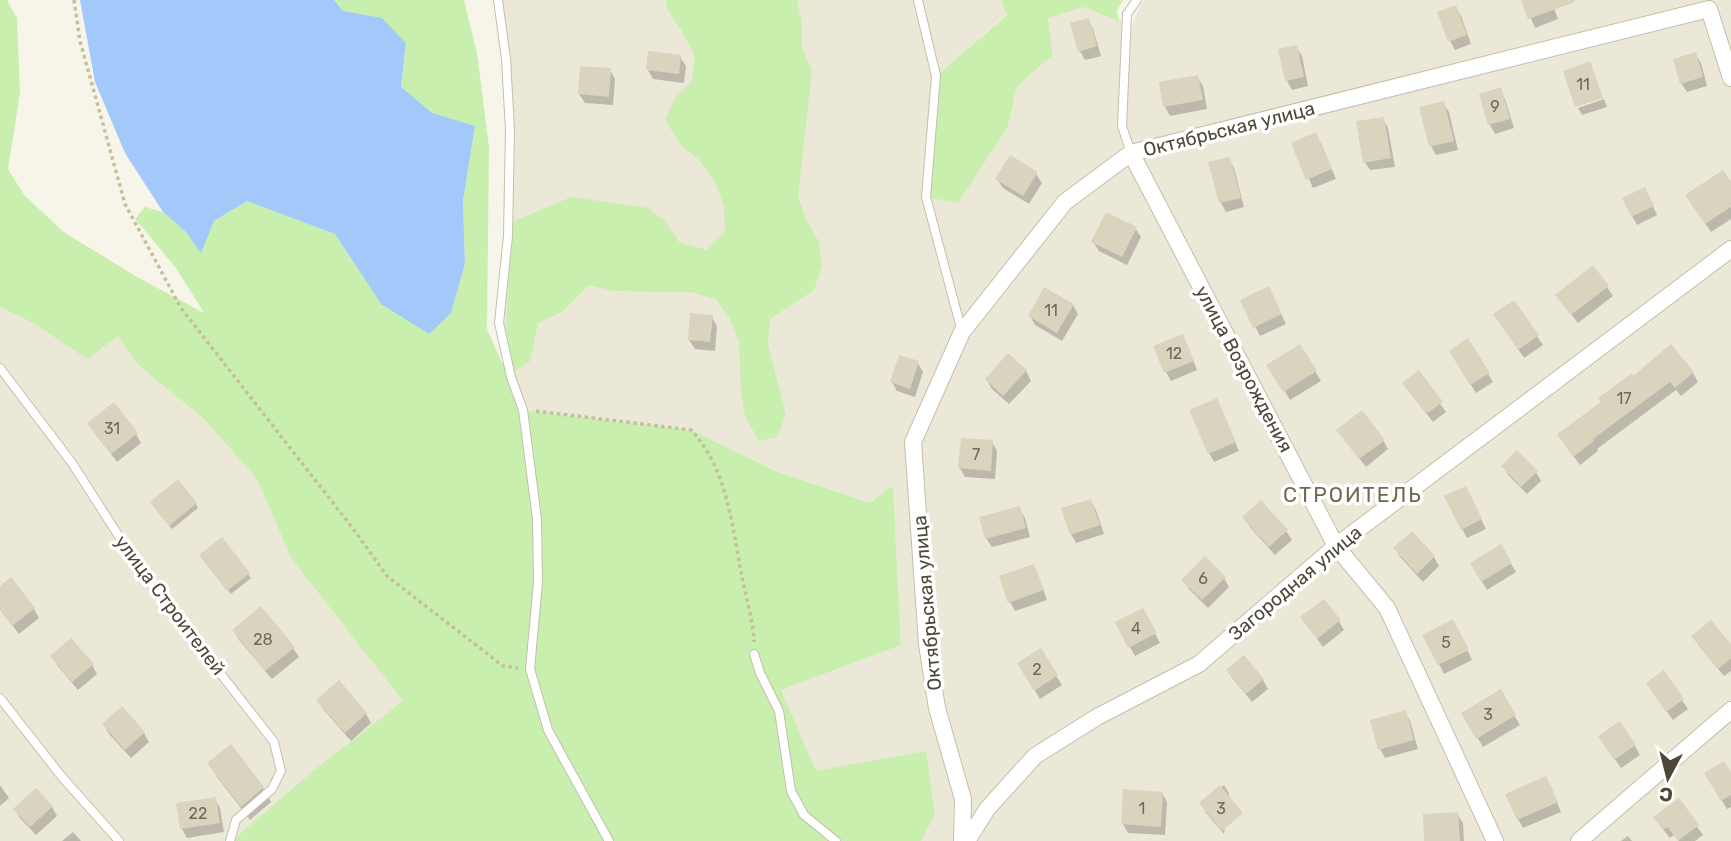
<svg xmlns="http://www.w3.org/2000/svg" width="1731" height="841" font-family="Rubik,sans-serif">
<style>
.residential{fill:#ebe8d8}
.green{fill:#c9efaf}
.water{fill:#a2c9f9}
.shadow{fill:#0003}
.building{fill:#dad3be}
.lines{fill:none;stroke-linecap:round;stroke-linejoin:round}
.lane-casing{stroke:#c4bfac;stroke-width:10}
.street-casing{stroke:#c4bfac;stroke-width:18}
.path{stroke:#c7be9b;stroke-width:3.5;stroke-dasharray:3.5 3.5;stroke-linecap:butt}
.lane{stroke:#fff;stroke-width:8}
.street{stroke:#fff;stroke-width:16}
.labels{text-anchor:middle;dominant-baseline:central;stroke-width:7;stroke-linejoin:round;paint-order:stroke}
.number-label{font-size:16px;fill:#706a59}
.street-label{font-size:19px;fill:#4c4737;stroke:#fff}
.neighbourhood-label{font-size:21px;letter-spacing:2px;fill:#70674d;stroke:#fff}
</style>
<rect width="100%" height="100%" fill="#f7f5ea"/>
<path class="residential" d="M498 0H1001L1007 14 936 76 1008 126 1017 86 1053 55 1048 18 1084 7 1133 25 1135 17 1144 0H1731V841H921L935 813 815 771 781 690 901 645 893 487 870 503 778 472 691 430 523 410 499 323 510 130Z
M0 307 35 324 118 335 137 364 204 419 257 479 291 558 404 701 314 770 244 830 233 841H0Z"/>
<path class="green" d="M0 0H7L17 18 20 93 8 169 24 195 65 233 139 278 204 313 176 268 135 219 145 207 163 212 186 232 214 221 247 201 335 234 381 304 465 263 463 201 475 127 432 113 401 87 406 43 382 19 343 11 334 0H464L477 53 489 147 487 329 523 410 691 430 778 472 870 503 893 486 901 645 781 690 816 771 926 751 935 814 921 841H233L244 830 314 770 403 701 291 558 257 479 204 419 137 364 118 336 87 359 35 324 0 307Z
M666 0H797L802 23V48L812 70 798 196 806 219 819 242 822 266 814 290 770 319 768 344 786 415 777 437 759 441 745 416 741 392 739 343 731 320 716 299 690 292 613 291 589 285 562 312 538 323 530 361 512 373 506 327 512 222 571 197 648 208 666 222 679 242 707 250 725 232 724 206 715 182 699 160 680 144 665 120 675 98 692 81 695 56 682 31 667 9Z
M1001 0H1123L1117 11 1119 21 1084 7 1048 18 1053 55 1017 86 1008 126 958 203 926 197 936 76 1007 15Z"/>
<path class="water" d="M80 0H334L343 11 382 18 406 43 401 87 432 113 475 126 463 201 465 263 451 313 429 334 381 304 335 234 247 201 214 221 201 253 186 232 163 212 125 153 95 82Z"/>
<path class="shadow" d="M1523 0H1551L1558 19 1535 28Z
M1456 7 1461 16 1471 44 1455 50 1450 41Z
M1088 20 1093 29 1101 56 1085 60 1080 51 1072 24Z
M1296 47 1302 56 1308 86 1292 90 1287 81Z
M1695 54 1701 63 1707 86 1687 92 1681 83Z
M680 57 686 66 684 83 653 79 648 70Z
M610 70 615 79 613 105 585 103 579 94Z
M1197 77 1203 86 1207 109 1170 116 1165 107Z
M1500 90 1505 99 1514 128 1495 134 1490 125 1481 95Z
M1604 99 1607 107 1582 115 1578 108Z
M1443 103 1449 112 1458 150 1436 155 1431 146Z
M1383 119 1388 128 1395 167 1370 170 1364 161Z
M1321 143 1336 179 1313 188 1293 144Z
M1229 159 1234 168 1244 207 1226 212 1221 203 1210 163Z
M1036 174 1042 183 1029 204 1003 188 997 179Z
M1731 184V219L1711 232 1693 205Z
M1649 198 1657 215 1637 225 1632 216Z
M1135 228 1141 237 1127 265 1099 251 1093 242Z
M1607 287 1613 296 1578 323 1563 304Z
M1273 297 1286 324 1260 336 1242 301Z
M1073 305 1078 314 1062 341 1035 325 1030 316Z
M711 316 717 326 715 351 695 349 689 340Z
M1501 324 1537 336 1543 345 1524 358Z
M1468 341 1493 382 1476 393 1451 352Z
M1187 345 1197 370 1171 381 1166 372Z
M1300 347 1321 381 1290 400 1269 366Z
M1671 347 1693 373 1698 382 1681 396 1676 390 1597 449 1598 451 1580 465 1564 443 1603 402Z
M1009 356 1026 371 1031 381 1009 404 992 389 987 380Z
M918 363 923 372 915 397 897 391 892 382Z
M1418 373 1446 412 1433 422 1410 392Z
M1221 409 1239 451 1214 462 1209 453Z
M94 432 136 434 141 443 117 462Z
M1344 439 1383 440 1388 449 1366 467Z
M992 442 997 451 995 479 965 477 960 468Z
M1503 466 1536 472 1541 481 1527 494 1508 475Z
M1470 497 1486 529 1467 538 1462 529Z
M1091 501 1096 510 1104 534 1076 543 1071 534Z
M196 504 198 508 172 529 154 507Z
M1019 508 1025 518 1030 537 992 547 986 538Z
M1244 518 1286 531 1292 540 1275 555 1250 527Z
M1412 533 1434 557 1439 566 1423 582 1400 557 1395 548Z
M222 539 251 578 231 594 203 559Z
M1500 546 1516 572 1487 590 1472 564Z
M1033 566 1038 575 1047 600 1015 611 1010 602Z
M1224 578 1229 587 1208 608 1189 589 1183 580Z
M0 588 34 609 39 618 19 634 0 610Z
M261 609 293 648 299 657 272 679 239 640 234 631Z
M1143 610 1160 643 1135 656 1117 623Z
M1302 618 1339 621 1344 630 1323 647Z
M1458 631 1472 660 1444 674 1425 636Z
M1694 637 1731 647V671L1724 676 1699 646Z
M1040 650 1062 685 1040 699 1019 664Z
M52 656 92 665 97 674 78 690 57 665Z
M1228 670 1263 680 1268 689 1252 702 1233 679Z
M1663 672 1688 709 1673 720 1653 692Z
M1500 692 1520 725 1483 747 1463 714Z
M318 701 366 714 371 723 351 741 324 710Z
M1405 712 1410 721 1418 749 1385 758 1380 749Z
M104 725 144 733 149 742 131 758 109 734Z
M1605 745 1635 746 1640 755 1621 768Z
M209 763 263 788 271 802 250 820 217 777Z
M1706 774 1731 776V807L1727 809Z
M0 785 9 798 0 806Z
M1224 785 1229 793 1224 834 1206 813 1201 804Z
M1551 787 1561 812 1523 828 1518 819Z
M36 790 52 807 57 816 36 835 20 818 15 809Z
M1162 793 1167 802 1165 835 1128 833 1123 824Z
M215 799 220 808 224 832 187 838 182 829 178 805Z
M1678 801 1703 835 1695 841H1679L1674 835 1670 838 1661 827Z
M1457 814 1463 823 1464 841H1426Z
M73 832 81 841H62Z
M1628 836 1632 841H1621Z"/>
<path class="building" d="M1521 0H1575V2L1528 19Z
M1456 5 1467 35 1448 42 1437 12Z
M1089 18 1097 46 1078 52 1070 23Z
M1297 45 1304 77 1285 81 1278 49Z
M648 51 681 55 679 74 646 70Z
M1696 52 1703 77 1680 84 1673 59Z
M1590 61 1603 98 1575 107 1563 71Z
M580 66 611 68 609 97 578 94Z
M1198 75 1203 100 1163 107 1159 82Z
M1501 87 1510 119 1488 125 1479 94Z
M1444 101 1454 141 1429 147 1419 107Z
M1384 117 1391 158 1363 163 1356 121Z
M1316 132 1332 169 1306 180 1291 143Z
M1010 155 1038 172 1023 196 995 179Z
M1230 157 1241 198 1219 203 1208 162Z
M1723 170 1731 181V207L1705 224 1685 195Z
M1645 187 1654 206 1631 217 1622 198Z
M1106 212 1137 227 1122 257 1091 242Z
M1593 265 1609 286 1571 315 1555 295Z
M1269 286 1282 314 1253 328 1240 300Z
M1044 287 1074 304 1057 333 1028 316Z
M1514 300 1539 335 1518 350 1493 314Z
M690 313 713 315 710 342 688 340Z
M1183 334 1194 361 1164 373 1153 346Z
M1468 338 1490 373 1470 385 1449 351Z
M1300 344 1317 371 1283 392 1266 365Z
M1671 344 1694 372 1675 388 1670 382 1593 439 1594 441 1573 457 1557 434 1601 402 1598 398 1632 373 1633 376Z
M1008 353 1027 370 1003 396 985 379Z
M899 355 919 361 910 389 890 382Z
M1419 370 1443 402 1426 414 1402 383Z
M1217 398 1236 442 1208 454 1189 410Z
M114 402 138 433 111 454 87 423Z
M1362 410 1385 440 1359 459 1336 430Z
M961 438 993 440 991 471 958 468Z
M1517 450 1538 471 1521 487 1501 466Z
M178 479 197 503 169 526 150 502Z
M1466 486 1482 519 1461 530 1444 496Z
M1091 499 1100 525 1070 535 1061 508Z
M1261 500 1288 530 1269 547 1242 517Z
M1020 506 1026 528 985 539 979 517Z
M1412 531 1435 556 1417 574 1393 548Z
M222 537 250 573 227 591 199 555Z
M1501 544 1512 563 1481 582 1470 563Z
M1205 556 1226 577 1202 600 1181 580Z
M1034 564 1044 590 1008 603 999 576Z
M11 577 35 608 12 626 0 610V586Z
M1324 599 1341 620 1317 639 1300 617Z
M261 606 295 647 265 671 232 630Z
M1143 608 1157 633 1128 648 1115 622Z
M1453 619 1469 650 1438 665 1422 635Z
M1711 620 1731 644V658L1718 669 1691 636Z
M71 638 94 664 72 682 50 656Z
M1041 648 1058 675 1034 691 1017 663Z
M1244 655 1264 679 1246 694 1226 670Z
M1664 670 1684 699 1666 712 1646 683Z
M339 680 367 713 345 733 316 700Z
M1501 689 1516 715 1476 739 1461 713Z
M122 706 145 732 125 750 102 724Z
M1406 710 1414 740 1378 750 1370 720Z
M1620 721 1636 745 1614 760 1598 736Z
M231 744 264 787 241 807 207 763Z
M1724 761 1731 772V795L1721 801 1704 773Z
M1546 776 1558 802 1517 820 1505 794Z
M1220 785 1243 813 1222 831 1199 803Z
M36 788 53 806 30 827 13 809Z
M1123 789 1163 792 1161 827 1121 824Z
M216 797 220 823 180 829 176 803Z
M1679 798 1699 825 1678 841 1668 827 1663 830 1653 817Z
M1458 812 1460 841H1424L1423 814Z"/>
<g class="lines">
<defs>
<path id="lane" d="M498 0 506 59 510 130 508 236 499 323 511 377 523 410 537 519 538 582 530 669 548 730 609 841
M918 0 936 76 926 197 962 332
M1131 153 1122 126 1127 14 1137 0
M0 368 72 463 145 577 274 742 281 771 272 789 236 820 230 841
M754 654 760 673 779 711 791 791 804 815 836 841
M0 698 62 777 119 841"/>
<path id="street" d="M1131 153 1336 546 1387 608 1495 841
M962 841 963 799 937 708 927 644 913 442 962 332 1065 202 1131 153 1709 9 1731 78
M967 841 987 809 1035 756 1097 717 1199 664 1336 546 1731 249
M1579 841 1731 710"/>
</defs>
<use href="#lane" class="lane-casing"/>
<use href="#street" class="street-casing"/>
<path class="path" d="M74 0 80 41 125 204 181 308 351 526 387 576 503 666 518 668
M536 411 691 430C728 469 732 527 742 577 746 598 753 620 754 642"/>
<use href="#lane" class="lane"/>
<use href="#street" class="street"/>
</g>
<g class="labels">
<g class="number-label">
<text x="1583" y="84">11</text>
<text x="1495" y="106">9</text>
<text x="1051" y="310">11</text>
<text x="1174" y="353">12</text>
<text x="1624" y="398">17</text>
<text x="112" y="428">31</text>
<text x="976" y="454">7</text>
<text x="1203" y="578">6</text>
<text x="1136" y="628">4</text>
<text x="263" y="639">28</text>
<text x="1446" y="642">5</text>
<text x="1037" y="669">2</text>
<text x="1488" y="714">3</text>
<text x="1142" y="808">1</text>
<text x="1221" y="808">3</text>
<text x="198" y="813">22</text>
</g>
<g class="street-label">
<text transform="translate(1229 129) rotate(-14)">Октябрьская улица</text>
<text transform="translate(1244 369) rotate(62)">улица Возрождения</text>
<text transform="translate(1295 583) rotate(-40)">Загородная улица</text>
<text transform="translate(927 603) rotate(-95)">Октябрьская улица</text>
<text transform="translate(170 605) rotate(53)">улица Строителей</text>
</g>
<g class="neighbourhood-label">
<text x="1353" y="494">СТРОИТЕЛЬ</text>
</g>
</g>
<g transform="translate(1668 778) rotate(187)" stroke="#ffffff" stroke-width="5" paint-order="stroke">
<path d="M0-5L12 26L0 18L-12 26Z" fill="#4c4737"/>
<text y="-10" font-size="19" font-weight="bold" text-anchor="middle" fill="#4c4737">С</text>
</g>
</svg>
